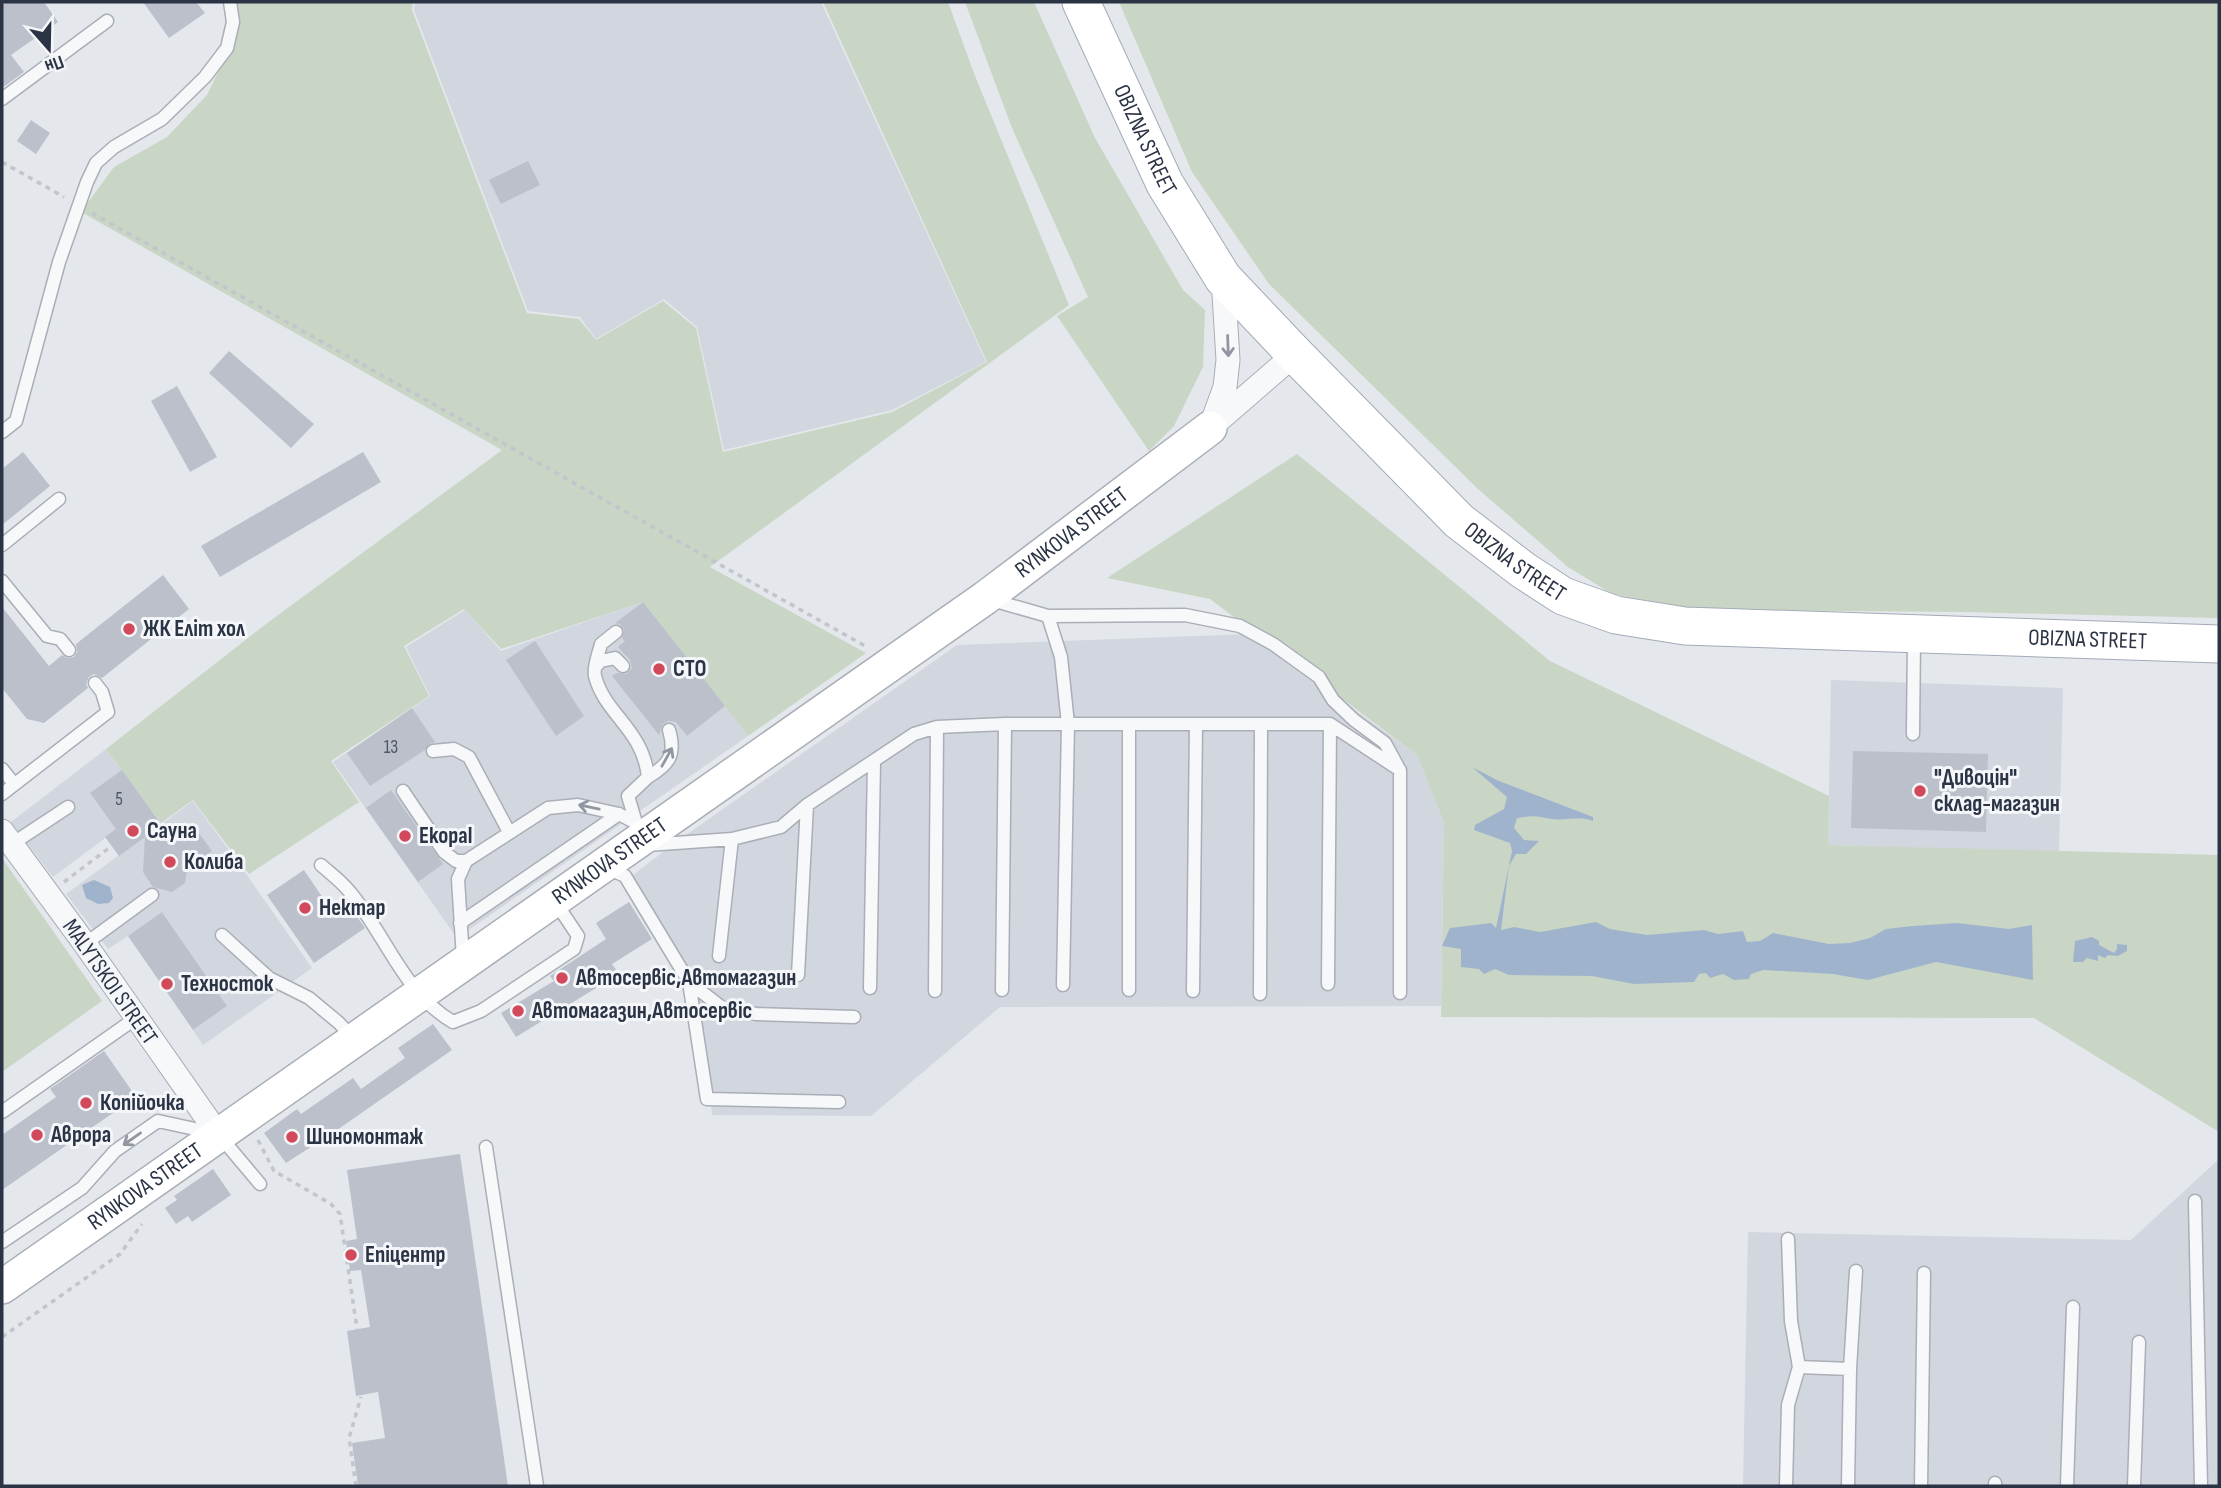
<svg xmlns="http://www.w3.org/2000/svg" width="2221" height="1488" font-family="'Sofia Sans Condensed',sans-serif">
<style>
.built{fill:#d2d6de}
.green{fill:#c9d6c5}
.water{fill:#9fb4cc}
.building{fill:#bbc0ca}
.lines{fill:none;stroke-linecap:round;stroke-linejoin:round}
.lane-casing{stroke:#a9aeb7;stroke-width:15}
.street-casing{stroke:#a9aeb7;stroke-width:25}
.secondary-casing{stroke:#a9aeb7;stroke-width:36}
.primary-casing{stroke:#a3abb8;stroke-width:39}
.path{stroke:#c2c5cb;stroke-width:3.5;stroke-dasharray:5 5;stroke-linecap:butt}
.lane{stroke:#f7f8fa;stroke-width:12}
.street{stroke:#f7f8fa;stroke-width:23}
.secondary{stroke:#fff;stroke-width:33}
.primary{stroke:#fff;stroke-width:37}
.oneway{stroke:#9196a0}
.poi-dot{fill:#d1495b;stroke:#f4f6f9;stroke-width:2.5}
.labels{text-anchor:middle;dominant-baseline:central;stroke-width:6;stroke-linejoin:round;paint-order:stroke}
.number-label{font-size:19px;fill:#4f5766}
.street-label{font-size:23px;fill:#2b3445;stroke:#f4f6f9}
.poi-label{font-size:23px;font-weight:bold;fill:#2b3445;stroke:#f4f6f9;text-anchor:start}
</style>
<rect width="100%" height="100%" fill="#e4e7ec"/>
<path class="built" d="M415 2H821L986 362 892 410 724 450 697 327 664 299 596 339 580 317 528 311 414 10Z
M643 602 748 736 457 938 333 762 430 696 406 647 465 610 501 651Z
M1250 634 1417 755 1444 823 1441 1006 1000 1007 871 1116 712 1115 704 1036 689 982 624 882 676 842 957 645Z
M1831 680 2063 688 2059 852 1828 845Z
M106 749 148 806 53 877 11 822Z
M193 801 237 861 312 968 203 1045 193 1030 227 1006 163 913 108 949 66 894Z
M2219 1159V1486H1743L1748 1232 2131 1240Z"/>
<path class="green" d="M236 2H413L412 10 527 313 579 319 596 340 663 301 696 328 723 452 892 412 987 362 823 2H948L975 76 1069 305 710 567 866 653 748 736 643 602 501 649 464 609 404 646 429 696 331 761 359 802 249 874 193 800 161 823 106 749 262 627 502 450 81 212 114 167 167 137 207 95 237 33Z
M965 2H1034L1095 138 1183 290 1205 310 1203 367 1174 426 1149 451 1057 316 1088 297 1012 128Z
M1119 2H2219V618L1964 612 1701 610 1612 594 1568 567 1478 489 1269 284 1192 172Z
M1297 454 1550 661 1829 796 1828 845 2219 855V1132L2034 1018 1441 1017 1444 823 1417 755 1210 599 1107 578Z
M2 858 102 1001 2 1072Z"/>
<path class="water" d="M1472 767 1499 781 1593 817V821C1579 815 1567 821 1552 819 1536 816 1535 815 1517 818L1514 828 1524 840 1539 841 1526 854H1516L1509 866 1501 930 1514 927 1540 932 1596 922 1610 929 1647 935 1704 930 1718 934 1743 931 1747 942 1760 941 1773 933 1829 944 1850 943 1870 938 1886 929 1913 926 1957 923 2009 929 2032 925 2033 980 1936 962 1868 980 1833 974 1763 970 1751 974 1749 979 1734 980 1723 974 1710 978 1706 973 1699 974 1694 982 1634 984 1592 976 1509 975 1495 969 1484 974 1479 969 1461 967V949L1442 946 1450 928 1491 923 1496 928 1512 851 1510 843 1474 830 1475 825 1504 809 1507 797Z
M94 880 110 887 113 898 109 903 98 904 86 898 82 885Z
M2092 937 2099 941V945L2114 953 2117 949V944L2127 945V951L2118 956 2108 955 2105 958 2098 955V961L2087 958 2083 962H2073L2075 941Z"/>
<path class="building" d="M2 2H44L58 22 11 55 24 72 2 88Z
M143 2H196L205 13 169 38Z
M31 120 50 133 36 154 17 141Z
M528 161 540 185 501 204 489 180Z
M229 351 314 424 291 448 209 373Z
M177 386 217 457 190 472 151 401Z
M23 452 50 486 2 525V469Z
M363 452 381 482 220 577 201 546Z
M163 575 189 609 102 678 94 674 89 677 86 684 88 688 44 723 27 719 2 688V607L49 666 62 655 67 658 74 657 77 652 76 644Z
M643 602 725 706 687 736 676 722 668 721 663 724 659 735 612 676 617 673 626 674 632 668 630 660 618 647 625 641 622 638 624 630 620 624 615 623Z
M535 641 584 716 556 736 506 660Z
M412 708 435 742 429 744 425 750 370 786 347 753Z
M1853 751 1988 754 1986 832 1851 828Z
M122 770 175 843 195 828 212 851 187 869 185 883 172 892 153 887 143 872 145 837 119 856 105 837 116 829 90 793Z
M391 790 443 864 418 882 366 808Z
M304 870 333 913 347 903 365 928 314 963 267 895Z
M629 902 652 939 612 964 619 974 516 1037 501 1013 554 981 550 976 606 939 596 923Z
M162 912 227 1006 193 1030 128 936Z
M433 1024 452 1050 337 1130 286 1163 264 1133 297 1109 301 1114 353 1078 361 1089 405 1058 398 1048Z
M104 1051 136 1097 2 1190V1135L56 1097 50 1089Z
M460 1154 508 1486H358L352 1443 385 1438 378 1392 356 1396 347 1331 370 1327 361 1270 350 1271 346 1241 357 1239 347 1170Z
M213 1169 231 1195 192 1222 188 1216 176 1224 165 1208 177 1200 174 1196Z"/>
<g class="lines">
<defs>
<path id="lane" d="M2 99 107 21
M2 432 16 421 59 262 87 182 96 163 114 147 162 119 205 77 227 48 233 22 230 2
M2 545 59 499
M2 581 47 636 60 639 69 650
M992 600 1048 616 1061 657 1068 724 1063 985
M1048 616 1185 615 1240 626 1273 644 1319 677 1333 700 1354 720 1385 743 1398 767
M616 632 601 644C599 653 593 666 595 676 605 715 643 729 648 777L628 796 636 823
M595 667 601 661 615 658 623 666
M1913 734 1914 638
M433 751 454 749 469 757 509 832
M2 769 14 784
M648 777C670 764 676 754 669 730
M403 791 444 852 456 861H466
M2 794 108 712 102 692 95 683
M12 844 68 807
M647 845 732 839 781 827 807 805 914 734 937 727 1005 724H1330L1400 770V993
M321 865C330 873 341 881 349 891 385 933 403 993 453 1022L481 1011 574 949 578 936 556 903
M607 868 625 876 689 982 721 1007 756 1014 854 1017
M460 923 619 814
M222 935 269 978 309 998 339 1023 353 1038
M85 944 152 895
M719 956 732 839
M463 959 458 879 466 861 548 808 578 805 619 814 649 830
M798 975 807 805
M689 982 707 1099 839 1102
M1328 984 1330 724
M870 988 874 761
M1002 990 1005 724
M1129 990V724
M935 991 937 727
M1193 991 1196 724
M1260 994 1261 724
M2 1112 136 1018
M486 1147 537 1486
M2195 1201 2201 1486
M1788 1239 1791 1321 1799 1367
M2 1242 82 1188 115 1151 158 1121 218 1134 260 1184
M1786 1486 1788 1405 1799 1367 1850 1369 1856 1271
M1848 1486 1850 1369
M1921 1486 1924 1273
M1995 1486V1483
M2067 1486 2073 1307
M2134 1486 2139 1342"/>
<path id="street" d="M1212 426 1295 354
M1210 428 1225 387 1228 360 1223 278
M2 831 85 944 218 1134"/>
<g id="secondary">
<path id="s1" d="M2 1287 985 598 1210 428"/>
</g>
<g id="primary">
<path id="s2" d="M1081 2 1165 184 1223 278 1295 354 1459 521 1523 570 1563 596 1616 615 1685 626 2219 644"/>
</g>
</defs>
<use href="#lane" class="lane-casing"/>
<use href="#street" class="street-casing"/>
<use href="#secondary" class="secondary-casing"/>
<use href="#primary" class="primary-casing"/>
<path class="path" d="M2 162 64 197
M92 213 867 647
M64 882 109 848
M258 1140 274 1171 331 1204 340 1214 357 1329
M2 1337 120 1254 142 1224
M356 1486 349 1438 361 1397"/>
<use href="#lane" class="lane"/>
<use href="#street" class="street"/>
<use href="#secondary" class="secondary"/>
<use href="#primary" class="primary"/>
</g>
<defs><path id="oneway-shaft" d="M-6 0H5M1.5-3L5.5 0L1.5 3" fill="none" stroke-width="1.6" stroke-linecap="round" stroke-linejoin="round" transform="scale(1.75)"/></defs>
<g class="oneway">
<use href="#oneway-shaft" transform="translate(1228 346) rotate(88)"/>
<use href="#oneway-shaft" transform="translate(667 757) rotate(-61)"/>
<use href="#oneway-shaft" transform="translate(589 807) rotate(-168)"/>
<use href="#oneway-shaft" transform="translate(132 1139) rotate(145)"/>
</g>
<g class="poi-dot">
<circle cx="129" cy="629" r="7"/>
<circle cx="659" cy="669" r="7"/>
<circle cx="1920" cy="791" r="7"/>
<circle cx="133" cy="831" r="7"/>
<circle cx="405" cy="836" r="7"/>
<circle cx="170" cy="862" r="7"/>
<circle cx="305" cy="908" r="7"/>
<circle cx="562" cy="978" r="7"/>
<circle cx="167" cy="984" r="7"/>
<circle cx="518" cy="1011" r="7"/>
<circle cx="86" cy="1103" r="7"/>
<circle cx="37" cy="1135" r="7"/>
<circle cx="292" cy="1137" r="7"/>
<circle cx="351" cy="1255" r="7"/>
</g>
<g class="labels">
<g class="number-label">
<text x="391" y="747">13</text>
<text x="119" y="799">5</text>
</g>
<g class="street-label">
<text stroke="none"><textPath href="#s2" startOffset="152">OBIZNA STREET</textPath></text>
<text stroke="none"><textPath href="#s1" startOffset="1309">RYNKOVA STREET</textPath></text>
<text stroke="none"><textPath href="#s2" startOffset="719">OBIZNA STREET</textPath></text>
<text stroke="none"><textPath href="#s2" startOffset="1307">OBIZNA STREET</textPath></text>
<text stroke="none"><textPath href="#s1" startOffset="742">RYNKOVA STREET</textPath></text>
<text transform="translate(110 982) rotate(55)">MALYTSKOI STREET</text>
<text stroke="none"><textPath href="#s1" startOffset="175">RYNKOVA STREET</textPath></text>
</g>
<g class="poi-label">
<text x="143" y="629">ЖК Еліт хол</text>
<text x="673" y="669">СТО</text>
<text x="1934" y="778">"Дивоцін"<tspan x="1934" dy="26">склад-магазин</tspan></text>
<text x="147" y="831">Сауна</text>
<text x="419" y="836">Ekopal</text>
<text x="184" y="862">Колиба</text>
<text x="319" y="908">Нектар</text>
<text x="576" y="978">Автосервіс,Автомагазин</text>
<text x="181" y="984">Техносток</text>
<text x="532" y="1011">Автомагазин,Автосервіс</text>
<text x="100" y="1103">Копійочка</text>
<text x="51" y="1135">Аврора</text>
<text x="306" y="1137">Шиномонтаж</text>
<text x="365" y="1255">Епіцентр</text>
</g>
</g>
<rect width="2221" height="1488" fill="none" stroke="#2b3445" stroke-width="7"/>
<g transform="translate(49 49) rotate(160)" stroke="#f4f6f9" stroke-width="5" paint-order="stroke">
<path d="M0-5L12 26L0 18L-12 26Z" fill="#2b3445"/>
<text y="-10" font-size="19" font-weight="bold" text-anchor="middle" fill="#2b3445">Пн</text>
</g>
</svg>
